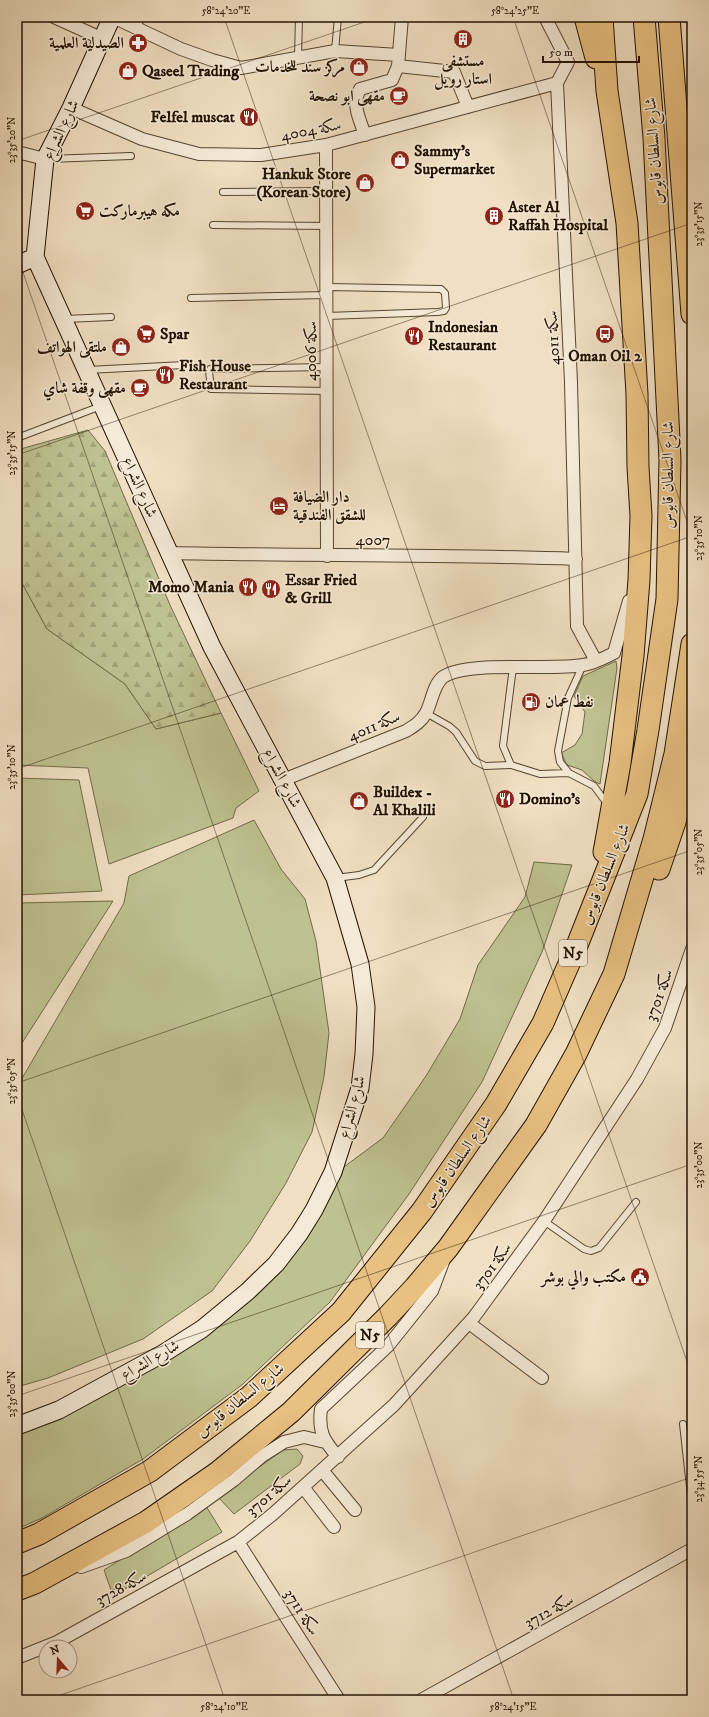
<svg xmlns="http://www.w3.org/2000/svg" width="709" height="1717" font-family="'IM FELL DW Pica',Amiri,serif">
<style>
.grass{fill:#bec190;stroke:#706a48}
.forest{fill:url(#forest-firs);stroke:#706a48}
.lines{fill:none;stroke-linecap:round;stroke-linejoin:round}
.lane-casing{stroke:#564530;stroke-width:8}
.street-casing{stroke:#564530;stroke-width:14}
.secondary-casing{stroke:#231200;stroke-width:19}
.highway-casing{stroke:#231200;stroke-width:23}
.lane{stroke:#f5ead7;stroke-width:6}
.street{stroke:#f5ead7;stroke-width:12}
.secondary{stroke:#f5ead7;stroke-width:17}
.highway{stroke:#e8c081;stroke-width:21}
.ticks{fill:none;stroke:#231200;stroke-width:1;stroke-opacity:0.45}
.labels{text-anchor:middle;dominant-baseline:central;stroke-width:3;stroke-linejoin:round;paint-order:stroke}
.shield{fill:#f5ead7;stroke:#625340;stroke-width:1}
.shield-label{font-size:15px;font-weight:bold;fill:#231200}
.poi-label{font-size:16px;font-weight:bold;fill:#231200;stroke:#f5ead7;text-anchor:start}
.street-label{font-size:16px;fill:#231200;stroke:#f5ead7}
.neatline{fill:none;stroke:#231200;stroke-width:1.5}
.ticks-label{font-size:10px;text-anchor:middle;fill:#231200}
</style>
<defs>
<pattern id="forest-firs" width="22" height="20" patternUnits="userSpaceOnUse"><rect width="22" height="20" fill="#bec190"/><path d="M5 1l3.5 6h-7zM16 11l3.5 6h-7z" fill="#a3a57a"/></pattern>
</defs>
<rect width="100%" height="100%" fill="#f0dfc2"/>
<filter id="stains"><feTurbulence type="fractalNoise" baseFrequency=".005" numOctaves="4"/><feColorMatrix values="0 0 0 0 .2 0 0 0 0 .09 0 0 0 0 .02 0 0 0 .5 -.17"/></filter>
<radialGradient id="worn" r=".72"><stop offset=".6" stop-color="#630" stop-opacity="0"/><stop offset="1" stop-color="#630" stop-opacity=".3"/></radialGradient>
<path class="grass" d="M17 574 47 629 125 684 156 729 221 713 259 791 236 808 233 818 109 864 88 768 17 765Z
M616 661 617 668 600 784 594 781 582 770 567 765 561 753 575 745 582 734 585 712 574 696 583 676Z
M17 778 79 780 102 891 17 895Z
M254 820 281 869 305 899 316 941 329 1033 324 1077 312 1132 286 1183 250 1241 212 1291 143 1339 48 1378 17 1387V1087L124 903 129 876Z
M534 862 572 865 542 952 482 1082 409 1194 330 1302 243 1384 143 1459 42 1518 17 1529V1431L250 1296 337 1172 383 1138 426 1076 460 1019 478 965 525 897Z
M113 901 22 1043 17 1053V903Z
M297 1449 303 1456 300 1464 234 1514 218 1497 283 1450Z
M206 1506 222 1532 127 1588 111 1590 104 1570Z"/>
<path class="forest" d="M88 430 105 451 170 605 221 713 156 729 125 684 47 629 17 574V450Z"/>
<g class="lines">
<defs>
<path id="lane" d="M137 27 142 17
M335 51 338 17
M298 58 299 17
M48 159 131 156
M223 192 326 191
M213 225 326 226
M327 287 441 289 445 293 446 308 444 311 438 312 327 316
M191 298 327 295
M65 319 111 317
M327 367 210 369 209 371 211 389 327 391
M88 370 184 365
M17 438 101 406
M583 665 568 698 558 751 560 762 569 773 594 786 608 805
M513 667 503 746 511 765 540 774 569 773
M426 713 449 726 456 732 475 761 485 766 511 765
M336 878 359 875 374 870 423 817
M544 1221 584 1249 591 1251 599 1248 636 1202
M683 1424 692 1505"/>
<path id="street" d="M54 17 103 39
M113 17 181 49 212 60 241 68 335 51 399 55
M545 17 568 62 557 83 571 382 577 626 596 661
M398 66 454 72 468 107
M71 108 142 139 199 154 261 155 326 145 557 83
M365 135C360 120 351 104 360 89L392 80 398 66 402 17
M326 145 327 556
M17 152 45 159
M170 553C305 556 441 554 576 559
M283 780 406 731C414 726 421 722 426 713 432 702 433 685 443 677 467 660 550 671 583 665 593 664 604 658 614 653L629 601
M469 1323 542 1378
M338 1457C324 1441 318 1432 321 1409L388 1346 432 1291 443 1262
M322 1470 355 1510
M303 1487 334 1527
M238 1542 339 1700
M81 1567 126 1551 187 1514 234 1480 262 1456 284 1442 304 1437 325 1442
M17 1658 57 1642 238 1542 273 1514 394 1405 474 1317 544 1221 637 1079 665 1028 692 949
M421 1700 692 1549"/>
<path id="secondary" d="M17 265 35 257
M17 1426 59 1410 164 1353 202 1329 247 1292 276 1264 299 1234 314 1210 333 1172 360 1088 364 1054 366 1007 360 964 335 878 212 647 35 257 45 159 71 108 112 17"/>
<path id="highway" d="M585 17 596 58
M602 17 607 91 627 223 637 394 638 467 641 516 639 580 633 656 620 763 604 852
M669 17 692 314
M659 869 675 822 692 749
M17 1543 39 1534 150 1471 249 1397 341 1312 422 1211 496 1104 543 1023 578 943 637 794 648 730 667 599 670 460 654 138 644 17
M17 1590 35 1583 146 1522 218 1472 291 1412 388 1316 415 1287 448 1248 536 1125 576 1054 614 974 654 839 675 754 692 644"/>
</defs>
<use href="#lane" class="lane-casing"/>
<use href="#street" class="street-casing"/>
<use href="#secondary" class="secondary-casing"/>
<use href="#highway" class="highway-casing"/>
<use href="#lane" class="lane"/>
<use href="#street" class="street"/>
<use href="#secondary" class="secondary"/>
<use href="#highway" class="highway"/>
</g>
<path class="ticks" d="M224 17 692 1376M513 17 692 536M17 141 379 17M17 255 514 1700M17 455 692 223M17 769 692 536M17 1083 692 850M17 1095 225 1700M17 1396 692 1164M46 1700 692 1477"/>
<defs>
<symbol id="building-disc" viewBox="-11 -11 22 22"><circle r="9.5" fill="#8f2418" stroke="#f5ead7"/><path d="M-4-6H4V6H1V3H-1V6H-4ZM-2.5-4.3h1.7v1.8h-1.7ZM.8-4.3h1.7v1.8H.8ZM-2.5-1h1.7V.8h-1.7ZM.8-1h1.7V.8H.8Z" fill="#fff"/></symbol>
<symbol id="pharmacy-disc" viewBox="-11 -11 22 22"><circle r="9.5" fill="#8f2418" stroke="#f5ead7"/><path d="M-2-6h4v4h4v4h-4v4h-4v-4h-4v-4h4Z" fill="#fff"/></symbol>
<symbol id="shop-disc" viewBox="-11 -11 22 22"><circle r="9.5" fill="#8f2418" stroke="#f5ead7"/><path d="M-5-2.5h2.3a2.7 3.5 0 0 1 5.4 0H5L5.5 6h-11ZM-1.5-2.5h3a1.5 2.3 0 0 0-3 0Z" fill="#fff"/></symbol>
<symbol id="cafe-disc" viewBox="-11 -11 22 22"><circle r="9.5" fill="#8f2418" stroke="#f5ead7"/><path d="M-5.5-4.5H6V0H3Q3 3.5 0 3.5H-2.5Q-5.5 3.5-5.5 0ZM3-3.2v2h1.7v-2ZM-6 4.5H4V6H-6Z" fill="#fff"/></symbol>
<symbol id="restaurant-disc" viewBox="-11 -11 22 22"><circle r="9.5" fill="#8f2418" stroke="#f5ead7"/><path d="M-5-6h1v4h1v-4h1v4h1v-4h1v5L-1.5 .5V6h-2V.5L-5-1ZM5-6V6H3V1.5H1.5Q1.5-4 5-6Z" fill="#fff"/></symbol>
<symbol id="supermarket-disc" viewBox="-11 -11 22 22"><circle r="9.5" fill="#8f2418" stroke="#f5ead7"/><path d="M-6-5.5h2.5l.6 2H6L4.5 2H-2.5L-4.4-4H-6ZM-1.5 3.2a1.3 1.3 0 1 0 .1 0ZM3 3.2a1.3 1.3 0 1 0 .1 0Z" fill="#fff"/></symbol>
<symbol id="bus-disc" viewBox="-11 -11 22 22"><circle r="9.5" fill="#8f2418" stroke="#f5ead7"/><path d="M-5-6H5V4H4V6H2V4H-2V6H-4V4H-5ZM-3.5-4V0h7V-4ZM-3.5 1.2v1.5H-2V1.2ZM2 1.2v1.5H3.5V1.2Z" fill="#fff"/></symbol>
<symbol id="hotel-disc" viewBox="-11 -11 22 22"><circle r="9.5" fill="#8f2418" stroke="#f5ead7"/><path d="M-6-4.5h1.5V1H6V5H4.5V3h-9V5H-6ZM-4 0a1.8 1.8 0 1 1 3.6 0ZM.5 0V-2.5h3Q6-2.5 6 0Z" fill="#fff"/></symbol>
<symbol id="fuel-disc" viewBox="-11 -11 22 22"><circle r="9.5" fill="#8f2418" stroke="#f5ead7"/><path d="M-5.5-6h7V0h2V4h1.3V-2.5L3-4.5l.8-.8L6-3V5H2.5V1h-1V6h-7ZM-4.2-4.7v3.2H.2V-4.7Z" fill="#fff"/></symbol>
<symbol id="civic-disc" viewBox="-11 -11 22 22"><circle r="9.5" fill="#8f2418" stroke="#f5ead7"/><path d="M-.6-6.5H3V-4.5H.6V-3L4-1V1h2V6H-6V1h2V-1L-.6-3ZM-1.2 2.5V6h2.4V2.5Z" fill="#fff"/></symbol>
</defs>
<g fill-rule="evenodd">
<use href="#building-disc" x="452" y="28" width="22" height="22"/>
<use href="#pharmacy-disc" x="127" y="32" width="22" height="22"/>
<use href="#shop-disc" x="348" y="56" width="22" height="22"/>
<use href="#shop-disc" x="117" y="60" width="22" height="22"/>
<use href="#cafe-disc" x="388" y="85" width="22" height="22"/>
<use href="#restaurant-disc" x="238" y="106" width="22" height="22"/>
<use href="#shop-disc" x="389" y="149" width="22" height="22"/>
<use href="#shop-disc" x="354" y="172" width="22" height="22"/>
<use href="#supermarket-disc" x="74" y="200" width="22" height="22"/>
<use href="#building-disc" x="483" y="205" width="22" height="22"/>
<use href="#supermarket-disc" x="135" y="323" width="22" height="22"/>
<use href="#bus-disc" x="594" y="323" width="22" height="22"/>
<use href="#restaurant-disc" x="403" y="325" width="22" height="22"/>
<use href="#shop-disc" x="110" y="336" width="22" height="22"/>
<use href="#restaurant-disc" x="154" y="364" width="22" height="22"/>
<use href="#cafe-disc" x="129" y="377" width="22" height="22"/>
<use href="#hotel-disc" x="268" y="495" width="22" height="22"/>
<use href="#restaurant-disc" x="237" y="576" width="22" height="22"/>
<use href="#restaurant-disc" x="260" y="578" width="22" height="22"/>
<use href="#fuel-disc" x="520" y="691" width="22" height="22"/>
<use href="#restaurant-disc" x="494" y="788" width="22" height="22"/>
<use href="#shop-disc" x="348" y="790" width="22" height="22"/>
<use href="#civic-disc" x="629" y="1266" width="22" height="22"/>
</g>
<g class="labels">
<g class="shield">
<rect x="559" y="940" width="28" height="26" rx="3"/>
<rect x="356" y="1322" width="28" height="26" rx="3"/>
</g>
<g class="shield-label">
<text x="573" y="953">N5</text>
<text x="370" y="1335">N5</text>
</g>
<g class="poi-label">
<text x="124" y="43" text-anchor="end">الصيدلية العلمية</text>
<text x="463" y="61" text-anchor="middle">مستشفى<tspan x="463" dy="18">استار رويل</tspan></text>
<text x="345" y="67" text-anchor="end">مركز سند للخدمات</text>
<text x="142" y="71">Qaseel Trading</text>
<text x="385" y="96" text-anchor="end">مقهى ابو نصحة</text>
<text x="235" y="117" text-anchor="end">Felfel muscat</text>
<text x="414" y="151">Sammy's<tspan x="414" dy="18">Supermarket</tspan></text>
<text x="351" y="174" text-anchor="end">Hankuk Store<tspan x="351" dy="18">(Korean Store)</tspan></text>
<text x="508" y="207">Aster Al<tspan x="508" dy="18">Raffah Hospital</tspan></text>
<text x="99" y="211">مكه هيبرماركت</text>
<text x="428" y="327">Indonesian<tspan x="428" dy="18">Restaurant</tspan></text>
<text x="160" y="334">Spar</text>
<text x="107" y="347" text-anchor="end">ملتقى الهواتف</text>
<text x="605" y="356" text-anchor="middle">Oman Oil 2</text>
<text x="179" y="366">Fish House<tspan x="179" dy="18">Restaurant</tspan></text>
<text x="126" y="388" text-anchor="end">مقهى وقفة شاي</text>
<text x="293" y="497">دار الضيافة<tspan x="293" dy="18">للشقق الفندقية</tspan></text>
<text x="285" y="580">Essar Fried<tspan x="285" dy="18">&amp; Grill</tspan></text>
<text x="234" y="587" text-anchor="end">Momo Mania</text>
<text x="545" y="702">نفط عمان</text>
<text x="373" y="792">Buildex -<tspan x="373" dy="18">Al Khalili</tspan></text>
<text x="519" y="799">Domino's</text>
<text x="626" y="1277" text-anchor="end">مكتب والي بوشر</text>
</g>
<g class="street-label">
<text transform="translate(61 130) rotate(-65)">شارع الشراع</text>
<text transform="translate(311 130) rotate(-11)">سكة 4004</text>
<text transform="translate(654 151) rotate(-94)">شارع السلطان قابوس</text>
<text transform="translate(553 338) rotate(-93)">سكة 4011</text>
<text transform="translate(311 351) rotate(-90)">سكة 4006</text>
<text transform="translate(668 475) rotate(-90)">شارع السلطان قابوس</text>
<text transform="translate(140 487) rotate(66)">شارع الشراع</text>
<text x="373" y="540">4007</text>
<text transform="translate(374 726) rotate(-23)">سكة 4011</text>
<text transform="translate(282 778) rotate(62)">شارع الشراع</text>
<text transform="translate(605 874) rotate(-68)">شارع السلطان قابوس</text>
<text transform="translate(659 995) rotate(-70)">سكة 3701</text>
<text transform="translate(352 1107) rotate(-75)">شارع الشراع</text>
<text transform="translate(457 1161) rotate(-55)">شارع السلطان قابوس</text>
<text transform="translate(492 1266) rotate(-54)">سكة 3701</text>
<text transform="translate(150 1360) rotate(-30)">شارع الشراع</text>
<text transform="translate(240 1400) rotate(-39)">شارع السلطان قابوس</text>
<text transform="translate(269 1495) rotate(-41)">سكة 3701</text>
<text transform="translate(121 1588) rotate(-29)">سكة 3728</text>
<text transform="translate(549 1611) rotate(-29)">سكة 3712</text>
<text transform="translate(302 1612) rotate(57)">سكة 3711</text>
</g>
</g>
<rect width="709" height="1717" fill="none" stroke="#f0dfc2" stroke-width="44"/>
<g transform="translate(58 1659) rotate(341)"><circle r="19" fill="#f5ead7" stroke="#a19481"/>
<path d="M0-3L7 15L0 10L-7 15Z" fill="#8f2418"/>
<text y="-6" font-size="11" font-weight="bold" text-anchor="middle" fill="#231200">N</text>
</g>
<path d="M543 56v6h96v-6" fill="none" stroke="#231200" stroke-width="2"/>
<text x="549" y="56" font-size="12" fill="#231200" stroke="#f5ead7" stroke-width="3" paint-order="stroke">50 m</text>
<rect x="22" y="22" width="665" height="1673" class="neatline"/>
<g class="ticks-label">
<text x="226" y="14">58°24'20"E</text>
<text x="515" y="14">58°24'25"E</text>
<text transform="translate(11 140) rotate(-90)" y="4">23°35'20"N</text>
<text transform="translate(698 224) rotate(-90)" y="4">23°35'15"N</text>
<text transform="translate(11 453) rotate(-90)" y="4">23°35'15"N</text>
<text transform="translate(698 538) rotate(-90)" y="4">23°35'10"N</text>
<text transform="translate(11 767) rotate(-90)" y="4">23°35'10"N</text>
<text transform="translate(698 852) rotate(-90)" y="4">23°35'05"N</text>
<text transform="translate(11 1081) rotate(-90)" y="4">23°35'05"N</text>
<text transform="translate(698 1165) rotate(-90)" y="4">23°35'00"N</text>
<text transform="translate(11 1394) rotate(-90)" y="4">23°35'00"N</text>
<text transform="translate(698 1479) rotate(-90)" y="4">23°34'55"N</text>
<text x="224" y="1710">58°24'10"E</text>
<text x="513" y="1710">58°24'15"E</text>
</g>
<rect width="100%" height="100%" filter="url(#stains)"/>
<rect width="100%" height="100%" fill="url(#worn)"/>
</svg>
